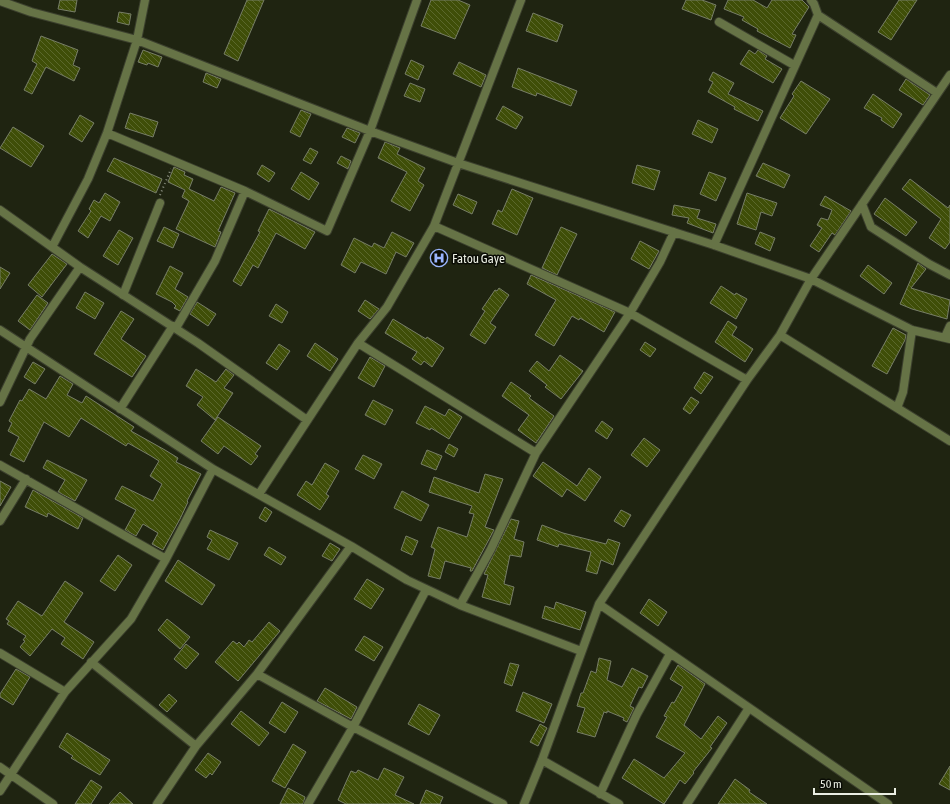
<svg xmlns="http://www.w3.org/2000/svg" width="950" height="804" font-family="'Asap Condensed',sans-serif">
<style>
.building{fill:url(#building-back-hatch);stroke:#777e67}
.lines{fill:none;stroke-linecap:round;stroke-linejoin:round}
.street-casing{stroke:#3c402e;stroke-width:10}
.path{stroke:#8b9081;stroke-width:2;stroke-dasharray:1 3;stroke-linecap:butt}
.street{stroke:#667346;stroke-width:8}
.labels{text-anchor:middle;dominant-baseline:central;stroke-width:3;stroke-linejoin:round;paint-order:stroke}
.poi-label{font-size:13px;fill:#ebefe3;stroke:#0a0c05;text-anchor:start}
</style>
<defs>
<pattern id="building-back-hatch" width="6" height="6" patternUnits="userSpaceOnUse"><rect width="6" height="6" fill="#3f4e08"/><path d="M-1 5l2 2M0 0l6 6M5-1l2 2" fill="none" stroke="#5b682c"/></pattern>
</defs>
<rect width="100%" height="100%" fill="#1f2411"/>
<path class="building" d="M60 0H77L75 12 58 9Z
M247 0H264L238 61 224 54Z
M431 0H458L470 5 455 39 421 26Z
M686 0H702L716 5 711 20 682 9Z
M728 0H753L767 8 772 0H802L809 7 792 34 796 35 790 48 757 31 758 29 742 20 744 17 724 9Z
M899 0H917L891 40 878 32Z
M119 12 131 14 129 25 117 22Z
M533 13 563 25 557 42 526 31Z
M41 36 78 50 73 65 80 68 74 81 46 67 32 94 24 90 37 64 32 61Z
M143 50 162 57 158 67 148 63 147 65 138 62Z
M749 50 755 54 758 50 767 56 765 59 782 69 773 83 740 64Z
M411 60 424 66 418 80 405 74Z
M459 62 486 75 481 87 453 74Z
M518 68 577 91 571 106 537 93 536 96 512 87Z
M713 72 734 83 728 94 763 111 758 121 734 109 735 107 708 92 713 82 709 80Z
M206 73 221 79 217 88 203 82Z
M906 79 930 95 923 105 899 90Z
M801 81 830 99 806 134 780 118 794 96 792 94Z
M410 83 425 89 420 102 404 96Z
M873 94 902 114 893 128 881 120 882 118 864 108Z
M503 106 523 117 516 129 496 119Z
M301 110 311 114 300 137 290 132Z
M130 113 158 122 153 137 125 128Z
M80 115 94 123 82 142 69 134Z
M698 120 718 129 712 143 692 134Z
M13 127 44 146 31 167 0 148Z
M347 128 360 133 355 143 342 137Z
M385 142 400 148 397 154 425 168 418 181 424 185 410 211 391 201 407 172 378 158Z
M310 148 318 152 311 164 303 160Z
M341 156 351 161 348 169 337 163Z
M114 158 162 179 156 193 107 171Z
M763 163 790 175 784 188 756 176Z
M262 165 275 173 269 182 257 174Z
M637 165 660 171 654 190 632 183Z
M174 167 185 172 184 175 193 179 189 189 214 201 221 187 235 193 218 231 221 232 215 247 176 229 189 201 182 197 185 190 168 182Z
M301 172 319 183 309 200 291 189Z
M709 172 726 178 716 201 700 194Z
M910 179 948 208 950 205V242L945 249 929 238 941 219 902 189Z
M512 189 533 198 517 235 492 224 498 210 502 212Z
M105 193 120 202 110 221 101 216 88 238 78 231 91 211 89 209 94 200 99 203Z
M747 193 777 203 772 216 761 212 756 230 737 224Z
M458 194 477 202 472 214 453 205Z
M825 196 851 211 835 235 832 233 819 252 810 246 822 228 817 225 821 218 828 220 832 210 820 205Z
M885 198 917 222 906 236 874 214Z
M674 205 700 210 697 218 716 224 713 233 687 223 689 218 672 215Z
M269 209 315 232 305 249 276 233 258 268 253 265 241 286 233 281 260 232 258 231Z
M164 227 179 234 173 248 157 241Z
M561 227 577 234 557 275 542 268Z
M119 230 133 238 118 265 103 256Z
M392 232 414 243 406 257 396 252 386 274 361 262 355 273 341 265 354 238 372 247 374 243 384 248Z
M760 232 775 238 770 251 755 244Z
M640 241 659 251 649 269 631 259Z
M52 254 67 264 42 297 28 285Z
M918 263 926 269 911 288 950 300 947 319 912 309 900 304Z
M868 265 892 283 884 294 860 276Z
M170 266 183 273 175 289 188 297 180 311 174 308 176 306 172 302 156 294Z
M0 267 10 273 0 289Z
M531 275 615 312 604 332 580 318 579 320 572 316 554 346 535 335 556 300 527 284Z
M721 286 735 295 736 293 747 299 736 319 710 303Z
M499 288 509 295 490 323 496 327 485 344 470 335 485 311 482 309 495 290 497 291Z
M85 292 104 303 95 319 76 308Z
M37 295 48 303 30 330 18 321Z
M365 300 379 309 370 319 358 311Z
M197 302 216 314 208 326 190 314Z
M276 304 288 312 282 323 269 316Z
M121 311 134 319 121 339 146 356 132 377 94 354Z
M393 319 426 339 427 337 444 348 432 367 424 361 421 365 412 359 417 352 385 333Z
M728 321 737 327 732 335 753 349 745 362 715 342Z
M893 328 906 335 905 340 887 374 872 366Z
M645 342 656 349 650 357 640 350Z
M315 343 338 359 330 371 307 356Z
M279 344 290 351 277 370 266 363Z
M560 355 583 371 561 399 545 387 547 385 529 371 537 361 549 371Z
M370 357 385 366 374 387 358 378Z
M33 362 45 369 35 384 24 377Z
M196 369 216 382 226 369 234 375 224 388 233 393 215 420 197 405 203 397 186 386Z
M704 372 713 377 701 394 694 388Z
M60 376 73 384 67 395 82 403 86 396 134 427 131 431 165 450 178 458 176 462 201 474 187 501 188 502 180 519 163 550 152 544 158 533 143 524 136 536 125 530 136 510 115 499 122 486 153 501 162 484 150 476 159 461 151 456 128 443 126 446 81 418 69 437 44 422 24 462 10 455 19 437 8 431 12 423 9 421 20 400 22 401 29 389 46 399Z
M511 382 531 396 529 398 554 416 536 443 518 430 529 415 502 396Z
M691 397 699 402 690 414 683 409Z
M373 400 393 410 385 425 365 415Z
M425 406 445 416 449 409 462 417 449 439 431 428 430 430 416 423Z
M218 417 261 446 255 454 258 456 251 465 224 446 218 454 201 441Z
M602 421 613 429 607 439 595 431Z
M644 438 660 450 647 467 631 455Z
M449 444 458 449 454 457 445 452Z
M427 450 442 456 436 470 421 464Z
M363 455 382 464 374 479 355 469Z
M47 460 87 480 75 501 58 492 65 480 43 468Z
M543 462 577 486 589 468 601 477 585 501 567 489 562 497 533 476Z
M325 463 339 471 326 494 329 496 320 510 297 495 306 481 312 485Z
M485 474 503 479 485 527 494 530 472 571H470L471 568 445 561 440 579 428 576 435 549 431 547 438 527 467 537 474 514 469 513 472 506 429 492 434 477 479 493Z
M0 481 11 487 0 506Z
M33 490 83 518 78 529 48 513 47 517 25 507Z
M402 491 429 505 421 521 394 508Z
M265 507 272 512 266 522 259 518Z
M621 510 631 515 624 527 614 521Z
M511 519 519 521 514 539 524 542 521 557 510 555 504 584 514 587 510 605 482 597 488 575 484 574Z
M542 525 563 533 606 544 608 539 620 543 613 565 601 560 597 574 586 571 591 552 559 544 558 547 537 540Z
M210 530 238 543 229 560 207 549 212 540 207 537Z
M406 536 418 541 412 555 401 550Z
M330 543 340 549 332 561 322 556Z
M269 547 286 557 281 565 264 555Z
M118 555 132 565 115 591 100 581Z
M178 560 215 585 202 605 165 581Z
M367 579 384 589 371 609 354 599Z
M65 581 83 593 64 622 94 642 83 659 61 644 65 638 52 629 30 656 20 647 25 641 23 640 26 636 7 624 9 621 6 619 18 601 42 616Z
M649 599 667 612 658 626 640 613Z
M556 602 586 612 580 630 542 618 545 606 554 609Z
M167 619 190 637 180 649 158 630Z
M269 622 280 631 238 681 215 662 233 641 237 644 239 642 244 647 249 640 252 642Z
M364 636 383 647 374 661 355 650Z
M186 644 199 654 186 669 174 659Z
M599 658 611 661 607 680 622 687 632 668 648 676 642 688 639 687 630 706 634 708 627 722 623 720 624 718 607 711V713L604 712 595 737 577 732 585 708 577 706 581 693H583L591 671 596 673Z
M510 663 519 665 512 686 504 683Z
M678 665 705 684 684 725 701 739 718 716 727 723 710 747 712 748 693 772 694 773 685 784 680 780 664 804 622 778 634 759 664 778 685 753 656 737 667 717 664 716 672 702 674 703 683 687 670 679Z
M16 669 30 677 13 705 0 697V694Z
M325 688 357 707 351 719 317 701Z
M523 692 552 704 544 723 516 711Z
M169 694 177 701 167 712 159 705Z
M282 702 298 712 285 733 269 723Z
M419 704 440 715 429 735 408 724Z
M241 711 269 733 259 746 231 724Z
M540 724 547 728 538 746 530 742Z
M67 733 110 760 100 775 71 758 73 756 59 747Z
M293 744 306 752 285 788 272 781Z
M208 753 221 762 212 775 210 773 206 778 195 770Z
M950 766V790L939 784Z
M384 768 404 777 395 795 414 804H346L338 800 351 771 356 773 358 770 378 780Z
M735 779 750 790 749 792 767 804H718Z
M91 780 102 787 91 804H75Z
M288 788 305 797 303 804H280Z
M426 790 443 797 440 804H420Z
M120 792 133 804H109Z"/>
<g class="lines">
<defs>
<path id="street" d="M811 0 814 4 818 15 937 93
M0 1 31 12 137 40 370 131 458 163 714 245 811 279 912 330 950 339
M719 22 794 65
M107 133 245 191 327 231 370 131 417 0
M862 204 871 227 929 264 950 275
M0 210 80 267 198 343 307 420
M434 226 630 313 747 380
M714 245 818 15
M52 247 88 179 107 133 137 40 145 0
M123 295 160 203
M176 328 215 261 245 191
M0 330 213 469 351 546 407 580 460 605 581 651
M780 335 950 441
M945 337 950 326
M358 343 536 453
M0 402 30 339 80 267
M897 408 903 392 912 330
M120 409 173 326
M0 465 166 559
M259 494 358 343 387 307 434 226 521 0
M0 521 26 479
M599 604 888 804
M460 605 491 549 536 453 630 313 660 262 674 232
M0 653 65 692
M91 662 196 746
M257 674 353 727 503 804
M542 760 619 804
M0 767 53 804
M0 791 65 692 131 619 166 559 213 469
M600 794 637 714 670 654
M157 804 196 746 257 674 351 546
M308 804 353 727 426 590
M524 804 542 760 599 604 747 380 780 335 811 279 950 75
M687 804 749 708"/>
</defs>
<use href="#street" class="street-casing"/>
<path class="path" d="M160 195 171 169"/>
<use href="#street" class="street"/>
</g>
<defs>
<symbol id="hospital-ring" viewBox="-11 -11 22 22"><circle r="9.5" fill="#0a0c05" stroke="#9ab5fd" stroke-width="1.5"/><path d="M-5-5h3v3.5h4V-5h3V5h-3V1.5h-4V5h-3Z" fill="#9ab5fd"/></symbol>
</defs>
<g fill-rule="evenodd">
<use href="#hospital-ring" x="429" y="248" width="20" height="20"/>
</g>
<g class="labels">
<g class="poi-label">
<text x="452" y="258">Fatou Gaye</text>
</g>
</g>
<path d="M814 788v6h81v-6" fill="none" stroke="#ebefe3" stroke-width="2"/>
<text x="820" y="788" font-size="12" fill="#ebefe3" stroke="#0a0c05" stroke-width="3" paint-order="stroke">50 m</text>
</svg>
